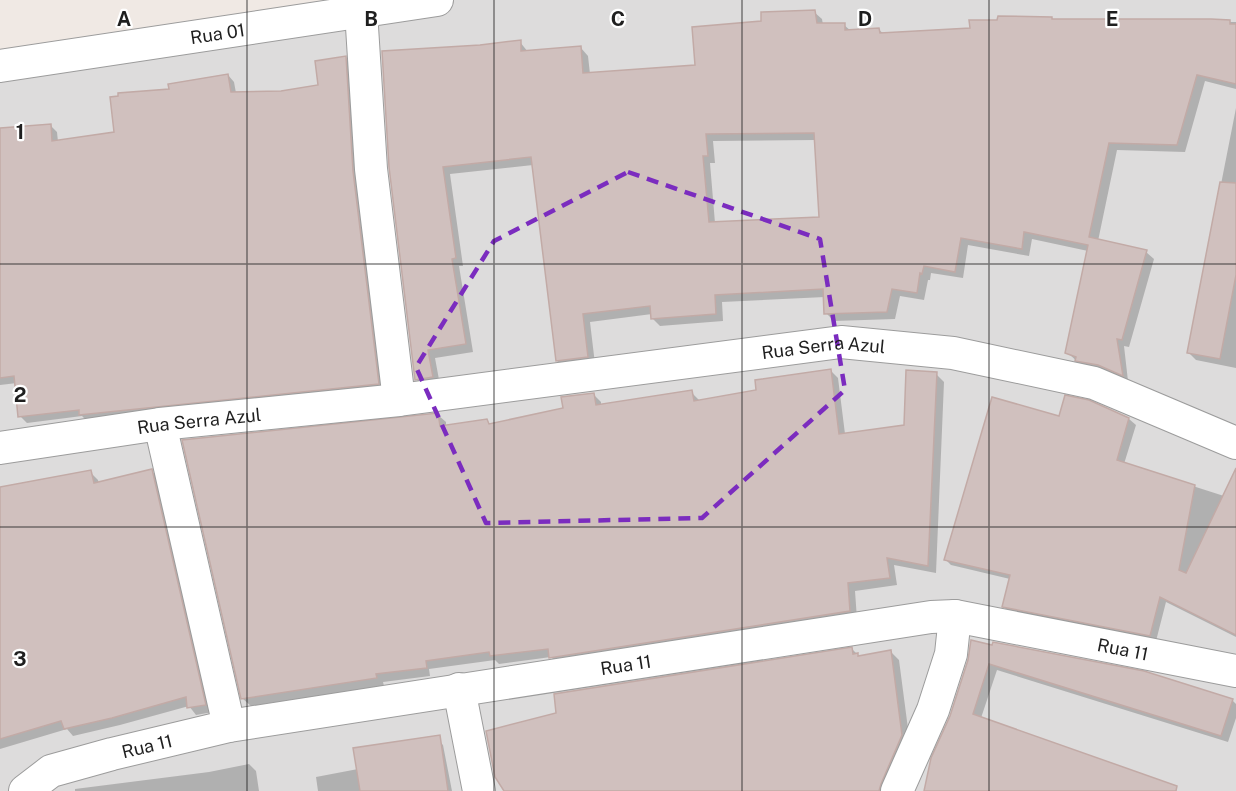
<svg xmlns="http://www.w3.org/2000/svg" width="1236" height="791" font-family="'Public Sans',sans-serif">
<style>
.residential{fill:#dddcdc}
.shadow{fill:#0003;fill-rule:evenodd}
.building{fill:#d0c0be;stroke:#c2aaa6;stroke-width:1.5;fill-rule:evenodd}
.lines{fill:none;stroke-linecap:round;stroke-linejoin:round}
.minor-casing{stroke:#9c9c9c;stroke-width:34}
.minor{stroke:#fff;stroke-width:32}
.marked{fill:none;stroke:#7b2cbf;stroke-width:4.5;stroke-dasharray:12 8;stroke-linejoin:round}
.grid{fill:none;stroke:#1f1f1f;stroke-width:1.5;stroke-opacity:0.55}
.labels{text-anchor:middle;dominant-baseline:central;stroke-width:4.5;stroke-linejoin:round;paint-order:stroke}
.street-label{font-size:18px;fill:#1f1f1f;stroke:#fff}
.grid-label{font-size:20px;text-anchor:middle;font-weight:bold;fill:#1f1f1f;stroke:#fff;stroke-width:4.5;stroke-linejoin:round;paint-order:stroke}
</style>
<rect width="100%" height="100%" fill="#f0e9e4"/>
<path class="residential" d="M437 0H1236V791H0V66Z"/>
<path class="shadow" d="M814 12 822 19 823 25H844L851 31 879 30 884 34 971 29 1054 21 1236 22V89L1205 81 1185 152 1117 150 1098 241 1146 252 1154 259 1129 347 1124 346 1128 381 1084 368 1067 352 1088 251 1032 239 1029 256 968 245 963 278 931 273 930 280H928L924 300 900 296 895 319 834 321 826 313 825 297 722 302 723 321 660 326 652 318V314L590 322 595 364 565 368 557 361 533 165 450 174 463 266H459L473 352 435 358 440 385 424 387 416 379 390 167 480 47 520 42 528 52 581 48 588 56 590 74 696 66 763 22ZM816 140 820 218 715 223 710 163H715L713 141Z
M345 58 352 65 385 390 87 421 82 416 27 423 20 416 17 383 0 385V129L50 125 57 132 58 142 116 133 170 91 228 75 234 82 236 93 281 92 320 86Z
M1236 108V368L1196 360 1188 352Z
M830 370 838 378 845 434 905 426 936 374 944 382 936 573 894 565 897 585 855 591 857 619 559 665 551 657 499 664 495 660 429 669 430 676 383 682 384 686 251 706 243 699 438 415 446 422V427L487 421 491 425 565 409 593 394 601 402V405L691 392 700 401 758 391Z
M1088 402 1129 419 1136 425 1124 464 1224 496 1236 471V637L1166 602 1156 641 1009 612 1003 606 1010 579 951 565 945 559 1060 418Z
M151 471 159 479 213 712 196 715 189 706 120 725 73 736 67 729 0 749V489L90 472 98 480 99 484Z
M852 649 860 657 890 651 899 660 910 744 889 791H506Z
M970 660 1232 700 1236 704V718L1228 742 997 670 981 718 1169 791H925Z
M436 738 443 745 452 791H318L316 777 358 769Z
M249 764 256 771 259 791H75V789L209 772Z"/>
<path class="building" d="M815 10 817 23H845V30L879 28 880 33 970 28 969 20H997L998 16 1052 17V19H1211L1230 20V24H1236V84L1197 75 1177 145 1109 143 1089 237 1147 250 1122 340 1117 339 1123 376 1098 365 1075 361 1076 357 1065 353 1088 245 1024 232 1022 249 961 238 955 272 924 266 922 274 920 273 917 293 892 289 887 312 824 314 823 289 715 295 716 314 651 319 650 306 583 314 588 357 556 361 531 157 443 167 456 258 452 259 466 344 428 350 433 377 415 380 389 167 382 51 480 45 521 40V51L581 46 583 73 695 65 692 27 761 21V12ZM814 133 819 217 709 222 703 156H708L706 134Z
M346 56 353 171 379 384 79 415V410L18 417 14 376 0 378V128L51 124 52 141 114 132 110 97 118 96V93L169 89 168 84 228 74 231 92 281 91 318 85 315 61Z
M1220 182 1236 183V275L1220 359 1187 353Z
M831 369 839 434 904 425 906 370 937 372 928 566 887 558 890 578 848 583 850 611 549 658 548 649 490 656 489 652 426 661 427 668 376 674 377 678 241 699 182 440 438 413 440 426 487 419 489 424 563 408 561 397 594 393 596 405 692 390 694 401 756 390 755 380Z
M1065 395 1089 400 1129 418 1117 460 1195 485 1179 570 1186 573 1236 468V635L1160 597 1150 636 1002 607 1010 575 944 560 992 397 1059 416Z
M152 469 206 705 187 708 186 697 112 718 64 729 61 721 0 739V487L91 470 94 483Z
M971 640 992 645 993 642 1144 671 1233 699 1221 736 989 664 973 714 1177 786 1176 791H924L931 758 950 716 968 660Z
M852 647 853 654 858 653V656L891 650 902 735 881 784 879 791H504L495 777 486 731 556 713 554 694Z
M440 735 448 791H360L353 748Z"/>
<g class="lines">
<defs>
<g id="minor">
<path d="M361 11 371 169 399 400"/>
<path id="s1" d="M0 66 437 0"/>
<path d="M160 424 229 726"/>
<path id="s2" d="M0 448 160 424 399 400 841 342 953 353 1094 383 1236 443"/>
<path d="M459 689 479 791"/>
<path id="s3" d="M25 791 51 771 112 754 229 726 931 617 955 616 1236 671"/>
<path d="M897 791 933 710 951 654 955 616"/>
</g>
</defs>
<use href="#minor" class="minor-casing"/>
<use href="#minor" class="minor"/>
</g>
<path class="marked" d="M628 172 820 239 845 390 702 518 486 523 416 367 494 241Z"/>
<path class="grid" d="M247 0V791M494 0V791M742 0V791M989 0V791M0 264H1236M0 527H1236"/>
<g class="labels">
<g class="street-label">
<text stroke="none"><textPath href="#s1" startOffset="220">Rua 01</textPath></text>
<text stroke="none"><textPath href="#s2" startOffset="830">Rua Serra Azul</textPath></text>
<text stroke="none"><textPath href="#s2" startOffset="201">Rua Serra Azul</textPath></text>
<text stroke="none"><textPath href="#s3" startOffset="1122">Rua 11</textPath></text>
<text stroke="none"><textPath href="#s3" startOffset="618">Rua 11</textPath></text>
<text stroke="none"><textPath href="#s3" startOffset="132">Rua 11</textPath></text>
</g>
</g>
<g class="grid-label">
<text x="124" y="26">A</text>
<text x="371" y="26">B</text>
<text x="618" y="26">C</text>
<text x="865" y="26">D</text>
<text x="1112" y="26">E</text>
<text x="20" y="139">1</text>
<text x="20" y="402">2</text>
<text x="20" y="666">3</text>
</g>
</svg>
